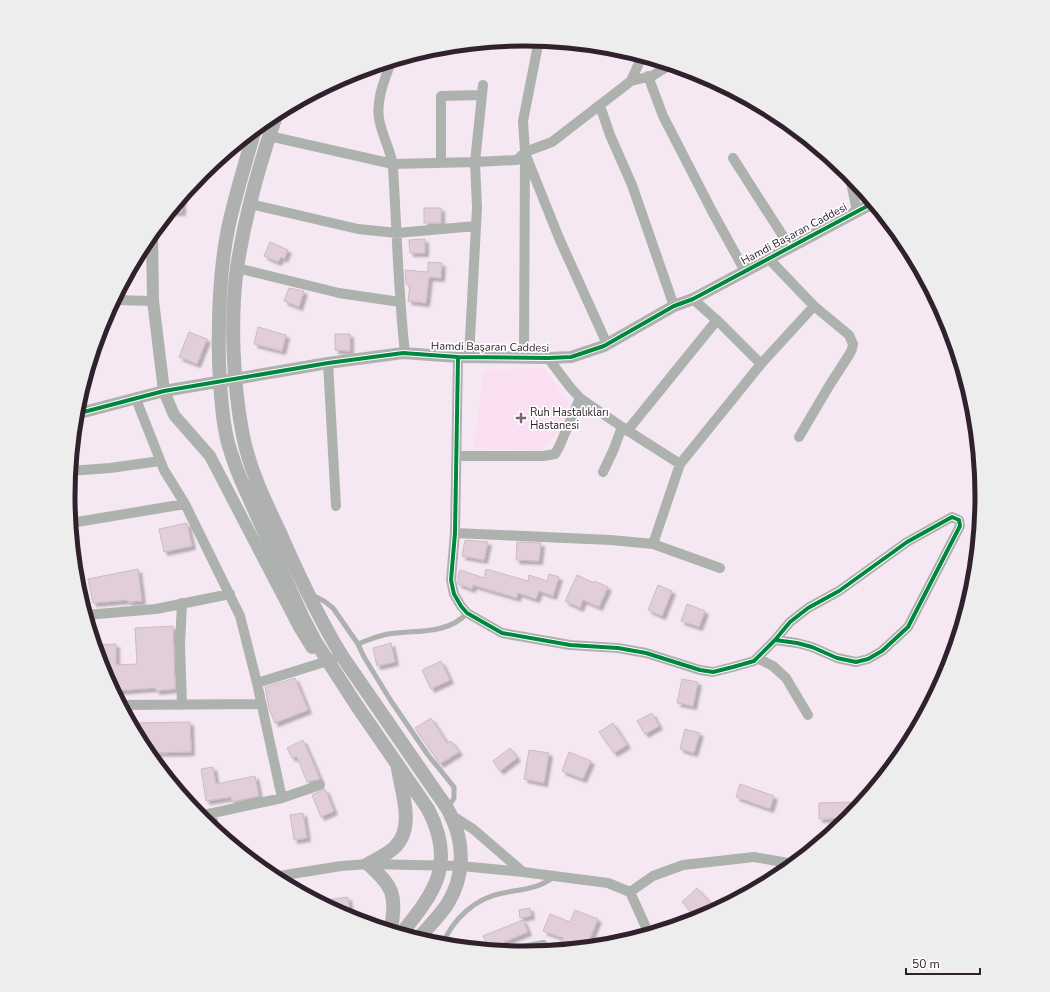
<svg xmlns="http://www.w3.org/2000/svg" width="1050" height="992" font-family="'Nunito Sans',sans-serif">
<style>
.built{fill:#fadef2}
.building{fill:#e2ced8;stroke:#cbbbc3;filter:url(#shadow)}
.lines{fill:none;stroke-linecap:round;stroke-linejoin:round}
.service{stroke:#aeb2af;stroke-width:5}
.minor{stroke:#aeb2af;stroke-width:10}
.tertiary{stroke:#aeb2af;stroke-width:12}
.secondary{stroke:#afb1b0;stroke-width:14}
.cycleway-casing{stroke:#fff;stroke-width:6}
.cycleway{stroke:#00873e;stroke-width:4}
.poi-dot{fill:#756771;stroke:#fff;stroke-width:1.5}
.labels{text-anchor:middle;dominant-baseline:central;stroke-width:3.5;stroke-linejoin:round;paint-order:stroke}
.street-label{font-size:11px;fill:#30212c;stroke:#fff}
.poi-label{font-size:11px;fill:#30212c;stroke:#fff;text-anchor:start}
.rim{fill:none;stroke:#30212c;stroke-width:5}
</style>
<defs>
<filter id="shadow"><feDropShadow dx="3.5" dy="3.5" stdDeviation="1" flood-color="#0004"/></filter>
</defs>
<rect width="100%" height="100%" fill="#f6e8f2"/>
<path class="built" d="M544 368 569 403 559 432 540 450 474 448 484 370Z"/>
<path class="building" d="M182 197V212H170L174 206Z
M424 208H441V223H424Z
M425 239V253H410L409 240Z
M270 242 288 250 284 259 281 257 278 262 264 256Z
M428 262 442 263 441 278 429 277 426 303 408 301 410 285 406 284 405 270 428 272Z
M289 288 304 291 299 307 284 301Z
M258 327 286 335 282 351 254 344Z
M189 332 207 339 197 364 179 357Z
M335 334H350V351L335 350Z
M187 523 192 546 164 552 159 529Z
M465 540 488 542 484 560 462 556Z
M517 542 541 543 539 561 516 560Z
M138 569 142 601 128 602V600L93 603 88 579Z
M486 569 528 581 529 575 547 581 549 574 559 577 553 596 539 591 536 599 518 593 517 598 473 585 472 589 458 584V576L460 570 484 578Z
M577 575 594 583V581L608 587 599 607 583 600 580 608 565 601Z
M658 585 672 591 662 616 648 610Z
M687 604 705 611 699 627 681 621Z
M173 626 175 689 156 691V688L114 691 103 671 95 645 116 644V665L137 664 135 628Z
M391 643 395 662 377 666 373 648Z
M441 661 450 680 431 689 422 670Z
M295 678 308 710 275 723 269 709 265 687Z
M682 679 698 682 693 706 677 703Z
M652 713 659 726 645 734 637 721Z
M431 718 447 743 451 741 459 752 440 764 415 728Z
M190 722 191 752 148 753 131 723Z
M613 723 627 745 614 753 599 732Z
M685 729 700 733 694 753 680 749Z
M303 740 320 779 307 782 297 757 292 758 287 748Z
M510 748 517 758 500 771 493 761Z
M529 750 549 753 544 783 524 779Z
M569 752 591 761 583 779 562 771Z
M213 767 216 784 255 776 259 796 232 802 231 797 206 801 201 769Z
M740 784 774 796 770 809 736 797Z
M325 789 334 811 321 817 312 795Z
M850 802V816L849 818 819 819V803Z
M303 813 307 838 294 840 290 815Z
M697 888 714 907 705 915 698 919 682 902Z
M348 897 351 918 327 906 326 900Z
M530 908 531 916 520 918 519 910Z
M575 910 598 919 587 946 581 944 579 948 558 950 563 938 543 931 550 914 570 922Z
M523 920 528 932 504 942 508 951 490 950 483 936Z"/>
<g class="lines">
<path class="service" d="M312 595 324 601 333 608 358 644 364 657 391 701 428 755 454 787V798L448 808
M358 644C368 640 377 636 388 634 414 630 448 635 467 613
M442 945C453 919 475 898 503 893 522 889 539 889 555 876"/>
<path class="minor" d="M391 62C385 79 376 99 379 118 381 135 392 151 393 168 397 230 398 292 405 353
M648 76 663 116 713 213 745 271
M631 81 652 76 670 65
M600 106 610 135 632 185 674 306
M269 136 393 164 475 162 517 160 525 152 552 142 631 81 642 56
M527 158 559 238 607 344
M733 158 790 247
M441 163V96L482 95
M849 173 857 211
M250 204 358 229 397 233 476 226
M768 258 814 306 849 335 853 344 852 349 849 355 829 386 799 437
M237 268 339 293 400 302
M114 300 153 301
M458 357 455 533 451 580 454 594 461 606 467 613 502 633 570 645 618 648 646 653 700 670 713 672 733 667 754 661 775 640 790 622 808 608 839 591 907 542 952 517 959 520 960 526 908 627 882 651 868 659 856 662 837 658 812 647 797 643 775 640
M469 357 477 208 475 162 483 85
M524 357 525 152 523 121 539 40
M548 358 570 387 580 398 622 427 680 464 761 364 721 324 693 299
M328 363 336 506
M761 364 814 306
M136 399 164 470 185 504 240 616 257 683 282 798
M627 431 717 320
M457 456H543L555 454 559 447 580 398
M70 471 110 468 160 461
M603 472 613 451 622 427
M71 523 185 504
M455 533 611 540 653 544 720 568
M653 544 680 464
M182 603 180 645 182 705
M86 615 156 609 230 594
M757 658 773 666 786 678 808 715
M257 683 334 659
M121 705 261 704
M212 814 214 829
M451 815 473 829 523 872
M199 816 282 798 320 785
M273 877 341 866 368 864 461 866 523 872 608 883 630 892 649 934
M630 892 653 876 683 865 754 857 794 864
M515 952 518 950 543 945"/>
<path class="tertiary" d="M152 233 153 301 164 391 174 415 210 456 299 627 312 648
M76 414 164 391 328 363 403 353 458 357 548 358 571 357 604 346 674 306 693 299 873 203"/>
<path class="secondary" d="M277 113C260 162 245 215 237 268 230 319 233 385 243 436 250 471 266 503 281 535 299 576 318 617 342 656L438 795C443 802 448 808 451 816 465 844 464 877 448 903 440 916 428 927 418 939
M255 129C246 162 235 195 228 229 219 273 218 317 219 362 220 386 221 410 226 434 229 450 235 465 241 480L303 618 315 641 357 706 428 809C456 863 436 891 401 934
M391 931C396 895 395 888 368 864 377 859 388 854 395 847 415 827 402 793 398 769"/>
<defs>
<path id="cycleway" d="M458 357 455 533 451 580 454 594 461 606 467 613 502 633 570 645 618 648 646 653 700 670 713 672 733 667 754 661 775 640 790 622 808 608 839 591 907 542 952 517 959 520 960 526 908 627 882 651 868 659 856 662 837 658 812 647 797 643 775 640
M76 414 164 391 328 363 403 353 458 357 548 358 571 357 604 346 674 306 693 299 873 203"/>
</defs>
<use href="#cycleway" class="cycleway-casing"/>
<use href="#cycleway" class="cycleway"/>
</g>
<path class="poi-dot" d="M519 412h4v4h4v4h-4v4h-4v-4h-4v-4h4z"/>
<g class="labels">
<g class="street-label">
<text transform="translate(794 234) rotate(-28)">Hamdi Başaran Caddesi</text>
<text transform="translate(490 347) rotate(1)">Hamdi Başaran Caddesi</text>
</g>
<g class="poi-label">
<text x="530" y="412">Ruh Hastalıkları<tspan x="530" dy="13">Hastanesi</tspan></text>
</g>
</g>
<path d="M0 0H1050V992H0ZM75 496a450 450 0 1 1 900 0a450 450 0 1 1-900 0Z" fill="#eeedee" fill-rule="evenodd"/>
<path class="rim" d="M75 496a450 450 0 1 1 900 0a450 450 0 1 1-900 0Z"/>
<path d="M906 968v6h74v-6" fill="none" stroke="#30212c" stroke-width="2"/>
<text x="912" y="968" font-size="12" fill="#30212c" stroke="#ffffff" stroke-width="3" paint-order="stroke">50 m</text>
</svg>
